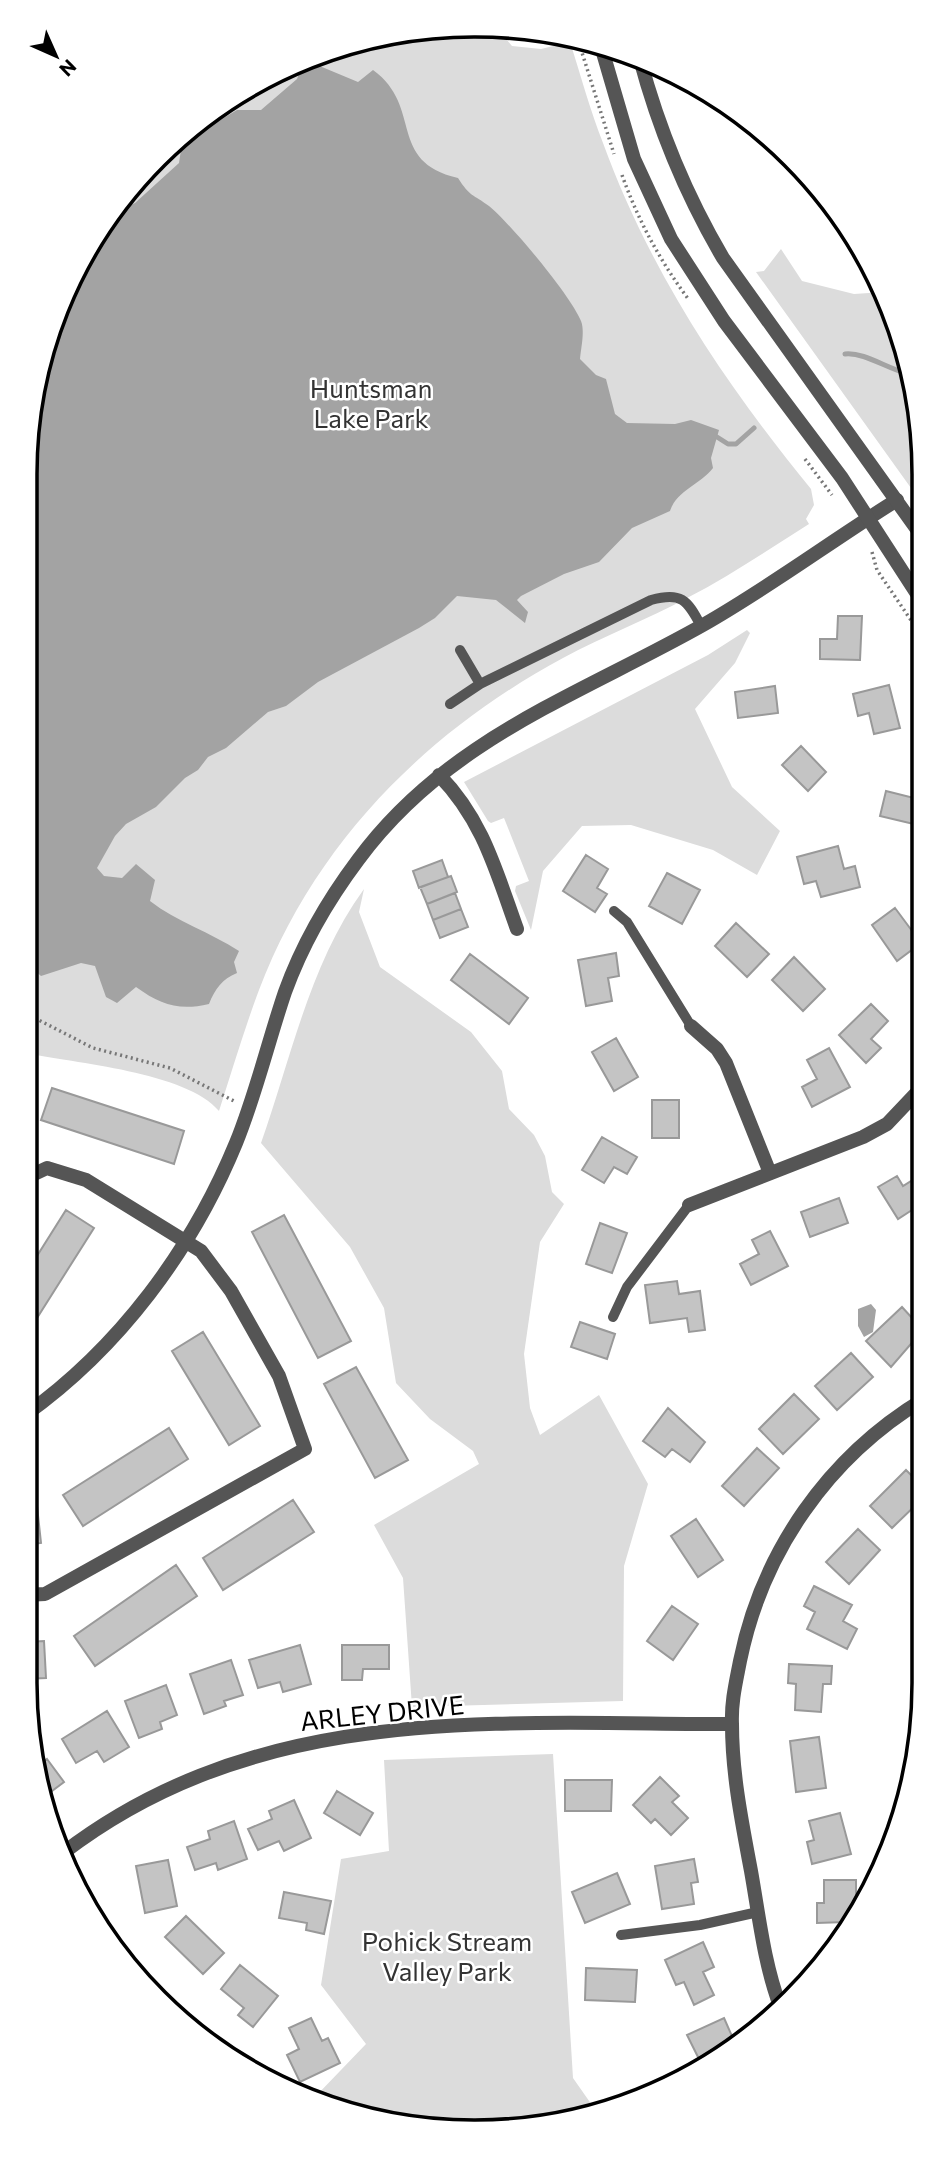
<svg xmlns="http://www.w3.org/2000/svg" width="949" height="2157" font-family="Commissioner,sans-serif">
<style>
.green{fill:#dcdcdc}
.water{fill:#a3a3a3}
.lines{fill:none;stroke-linecap:round;stroke-linejoin:round}
.stream{stroke:#a3a3a3;stroke-width:5}
.building{fill:#c4c4c4;stroke:#999;stroke-width:2}
.path{stroke:#777;stroke-width:3.5;stroke-dasharray:2 3.5;stroke-linecap:butt}
.service{stroke:#555;stroke-width:10}
.minor{stroke:#555;stroke-width:14}
.tertiary{stroke:#555;stroke-width:14}
.labels{text-anchor:middle;dominant-baseline:central;stroke-width:5;stroke-linejoin:round;paint-order:stroke}
.park-label{font-size:26px;fill:#333;stroke:#fff}
.street-label{font-size:26px;fill:#000;stroke:#fff}
.rim{fill:none;stroke:#000;stroke-width:3.5}
</style>
<rect width="100%" height="100%" fill="#fff"/>
<path class="green" d="M445 25 501 33 512 46 541 49 570 42C581 76 590 110 603 143 650 272 725 384 811 489L814 505 806 519 809 524C769 549 730 576 687 598 647 620 603 636 563 658 426 732 315 843 259 990 244 1030 232 1071 219 1111 187 1072 74 1063 25 1053V474L49 329 136 177 276 71Z
M781 249 802 281 854 294 884 292 890 302 921 415V502L756 272 764 271Z
M747 630 750 633 735 663 695 709 732 787 780 831 757 875 713 850 631 825 582 826 543 871 531 930 515 891 516 886 529 881 504 818 491 823 488 821 464 782 708 655Z
M364 889 359 912 380 967 471 1032 502 1071 509 1109 534 1135 545 1156 552 1192 564 1204 540 1242 524 1354 530 1408 540 1435 599 1395 648 1484 624 1566 623 1701 412 1707 403 1578 374 1525 479 1464 473 1451 430 1419 396 1383 384 1308 350 1247 261 1143C291 1058 310 963 364 889Z
M553 1754 573 2078 594 2108 534 2129 387 2124 315 2097 366 2044 321 1985 341 1859 389 1851 384 1760Z"/>
<path class="water" d="M310 62 358 82 373 70C424 107 386 161 458 178 470 197 473 194 489 206 511 224 571 296 581 321 585 331 581 348 580 359L596 375 606 379 615 414 627 423 675 424 691 420 719 430 711 458 713 468C700 485 677 490 670 511L632 528 599 562 564 574 521 596 517 600 528 612 525 623 496 600 457 596 435 618 419 628 318 682 286 706 268 712 226 748 208 757 198 770 185 778 156 807 126 824 115 836 97 868 104 876 122 878 136 864 155 880 150 901C177 922 210 932 239 951L234 962 237 973C222 979 215 989 209 1004 179 1011 161 1005 136 987L117 1003 106 997 95 966 81 963 41 976 25 962V474L49 329 116 212 135 203 179 163 182 143 237 110H261L297 79 303 63Z
M871 1304 876 1310 873 1332 864 1337 858 1326V1309Z"/>
<g class="lines">
<path class="stream" d="M845 354C865 352 887 369 909 374
M717 437 728 444H736L754 428"/>
</g>
<path class="building" d="M838 616H862L860 660 820 659V639H837Z
M889 685 900 728 874 734 869 713 858 716 853 694Z
M775 686 778 713 738 718 735 692Z
M801 746 826 772 808 791 782 765Z
M886 791 922 800V826L880 816Z
M838 846 844 869 855 866 860 887 821 897 816 881 804 884 797 857Z
M586 855 608 869 597 888 607 894 595 912 563 891Z
M442 860 448 877 419 888 413 871Z
M667 873 700 890 682 924 649 906Z
M451 876 457 892 427 904 420 887Z
M455 893 461 909 433 920 427 904Z
M895 908 921 943 897 961 872 925Z
M461 909 468 927 440 938 433 920Z
M736 923 769 954 747 977 715 946Z
M616 953 619 976 608 978 612 1001 586 1006 578 960Z
M470 954 528 998 509 1024 451 980Z
M794 957 825 989 803 1011 772 980Z
M871 1004 888 1021 871 1039 881 1048 866 1063 839 1035Z
M616 1038 638 1077 614 1091 592 1052Z
M829 1048 850 1087 812 1107 802 1087 817 1079 807 1060Z
M52 1088 184 1131 174 1164 41 1120Z
M652 1100H679V1138H652Z
M602 1137 637 1157 627 1174 614 1167 604 1183 582 1170Z
M922 1174 923 1215 918 1218 912 1210 898 1219 878 1187 897 1176 903 1186Z
M839 1198 848 1223 810 1237 801 1212Z
M66 1210 94 1228 25 1337V1275Z
M284 1215 351 1341 318 1358 252 1232Z
M600 1223 627 1233 612 1273 586 1264Z
M770 1231 788 1266 751 1285 740 1264 759 1254 752 1240Z
M677 1281 679 1294 700 1291 705 1330 689 1332 687 1318 650 1323 645 1285Z
M902 1307 923 1330 891 1367 866 1341Z
M580 1322 615 1334 607 1359 571 1347Z
M203 1332 260 1426 229 1445 172 1351Z
M851 1353 873 1377 837 1410 815 1386Z
M356 1367 408 1460 375 1478 324 1384Z
M794 1394 819 1419 783 1454 759 1429Z
M668 1408 705 1442 690 1462 672 1449 665 1457 643 1441Z
M169 1428 188 1459 83 1526 63 1495Z
M757 1448 779 1468 744 1506 722 1486Z
M906 1470 924 1488V1497L892 1528 870 1506Z
M293 1500 314 1532 223 1590 203 1558Z
M37 1506 41 1543 25 1545V1508Z
M696 1519 723 1560 698 1577 671 1536Z
M858 1529 880 1550 849 1584 826 1562Z
M176 1565 197 1596 95 1666 74 1636Z
M814 1586 852 1605 843 1621 857 1629 847 1649 807 1629 815 1612 804 1606Z
M672 1606 698 1624 673 1660 647 1641Z
M44 1641 46 1678 25 1679V1642Z
M300 1645 311 1684 283 1692 280 1682 258 1688 249 1660Z
M342 1645H389V1669H363L362 1680H342Z
M231 1660 243 1695 224 1701 226 1706 204 1714 190 1674Z
M789 1664 832 1666 831 1684H823L821 1712 795 1710 796 1684 788 1683Z
M166 1685 177 1715 160 1722 162 1729 139 1738 125 1701Z
M107 1711 129 1747 104 1762 97 1751 76 1763 62 1739Z
M819 1737 826 1788 796 1792 790 1741Z
M47 1759 64 1782 44 1797 38 1766Z
M660 1777 679 1796 672 1802 688 1818 671 1835 655 1819 651 1823 633 1805Z
M565 1780H612L611 1811H565Z
M337 1791 373 1813 360 1835 324 1813Z
M294 1800 311 1838 284 1851 279 1841 258 1850 248 1829 272 1819 269 1811Z
M840 1813 851 1854 812 1864 807 1842 814 1840 809 1821Z
M234 1821 247 1859 218 1870 216 1863 195 1870 187 1847 210 1839 208 1831Z
M694 1859 698 1882 691 1883 694 1904 662 1909 655 1866Z
M168 1860 177 1906 145 1913 136 1866Z
M617 1873 630 1904 585 1923 572 1892Z
M824 1880H856V1905L846 1922 817 1923V1903H824Z
M284 1892 331 1901 324 1934 306 1930 307 1923 279 1918Z
M186 1916 224 1953 203 1974 165 1937Z
M703 1942 714 1967 703 1972 714 1995 694 2005 684 1982 676 1985 665 1960Z
M240 1965 278 1996 253 2027 238 2015 244 2008 221 1989Z
M586 1968 637 1970 635 2002 585 2000Z
M311 2018 322 2041 328 2038 340 2063 300 2082 287 2055 299 2049 289 2028Z
M724 2018 735 2043 708 2065 704 2056 699 2059 687 2035Z"/>
<g class="lines">
<path class="path" d="M579 43 614 154
M622 175C638 220 660 261 689 300
M805 459 832 495
M872 552 877 570 921 635
M25 1013 93 1048 170 1068 234 1101"/>
<path class="service" d="M460 650 480 684 651 600C681 592 687 599 701 626
M450 704 480 684
M614 911 627 922 691 1026
M613 1317 627 1287 689 1205
M621 1935 700 1925 758 1912"/>
<path class="minor" d="M439 775C483 820 496 871 517 929
M691 1026 717 1049 726 1063 770 1173
M689 1205 863 1137 887 1124 923 1086
M25 1415C119 1348 192 1250 236 1143 256 1094 268 1042 285 992 302 945 328 900 358 860 447 739 577 696 703 625 770 587 831 541 897 500
M25 1595 45 1594 305 1449 279 1376 231 1291 201 1251 86 1180 47 1168 30 1176 25 1186
M63 1853C262 1701 497 1724 732 1724
M125 1960 157 1996
M780 2006C764 1963 759 1916 751 1871 742 1823 732 1774 732 1724 731 1702 736 1682 740 1661 762 1552 828 1457 924 1399"/>
<path class="tertiary" d="M601 46 634 159 671 239 724 321 842 478 921 600
M640 59C659 130 686 195 723 258L921 535"/>
</g>
<g class="labels">
<g class="park-label">
<text x="371" y="387">Huntsman<tspan x="371" dy="30">Lake Park</tspan></text>
<text x="447" y="1940">Pohick Stream<tspan x="447" dy="30">Valley Park</tspan></text>
</g>
<g class="street-label">
<text transform="translate(382 1712) rotate(-6)">ARLEY DRIVE</text>
</g>
</g>
<path d="M0 0H949V2157H0ZM474 37H475A437 437 0 0 1 912 474V1683A437 437 0 0 1 475 2120H474A437 437 0 0 1 37 1683V474A437 437 0 0 1 474 37Z" fill="#fff" fill-rule="evenodd"/>
<path class="rim" d="M474 37H475A437 437 0 0 1 912 474V1683A437 437 0 0 1 475 2120H474A437 437 0 0 1 37 1683V474A437 437 0 0 1 474 37Z"/>
<g transform="translate(56 56) rotate(135)" stroke="#ffffff" stroke-width="5" paint-order="stroke">
<path d="M0-5L12 26L0 18L-12 26Z" fill="#000000"/>
<text y="-10" font-size="19" font-weight="bold" text-anchor="middle" fill="#000000">N</text>
</g>
</svg>
